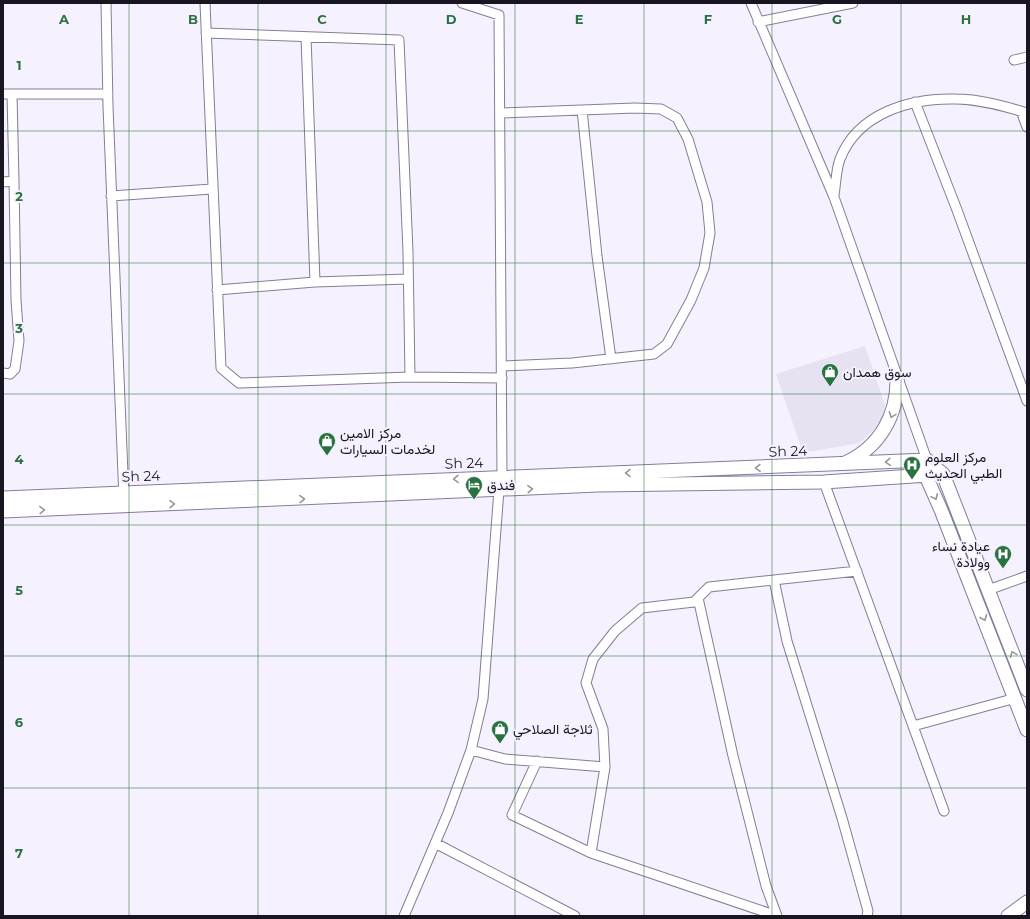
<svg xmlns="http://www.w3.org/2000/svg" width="1030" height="919" font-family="Montserrat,Vazirmatn,sans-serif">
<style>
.built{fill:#e6e2f1}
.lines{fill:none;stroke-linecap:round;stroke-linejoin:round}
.street-casing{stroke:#867c98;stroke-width:11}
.secondary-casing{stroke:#867c98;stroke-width:15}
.street{stroke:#fff;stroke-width:9}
.secondary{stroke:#fff;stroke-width:13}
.oneway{stroke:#98969b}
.grid{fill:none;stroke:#287240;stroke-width:1;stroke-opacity:0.55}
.labels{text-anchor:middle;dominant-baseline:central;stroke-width:4;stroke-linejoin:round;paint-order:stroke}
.poi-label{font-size:14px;fill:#1a1621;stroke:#f6f1fe;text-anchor:start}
.street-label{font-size:14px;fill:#1a1621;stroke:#f6f1fe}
.grid-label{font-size:13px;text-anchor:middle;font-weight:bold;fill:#287240;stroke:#f6f1fe;stroke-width:4;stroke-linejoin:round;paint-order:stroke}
</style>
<rect width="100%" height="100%" fill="#f6f1fe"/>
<path class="built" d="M865 346 885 405 883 416 877 427 859 443 803 453 776 374Z"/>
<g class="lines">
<defs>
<path id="street" d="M106 3 108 106 124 499
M205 3 221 368 239 383 410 377 502 378
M462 3 499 15 502 477
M751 3 834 197 927 460
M758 22 853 3
M206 33 399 40 408 252 410 377
M306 37 315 282 408 279
M1014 60 1027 57
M3 94H108
M915 102 957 210 1027 401
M582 110 597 256 611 359
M1021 111 1027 127
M500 113 635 108 661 109 677 118 688 139 707 202 710 233 704 268 691 300 667 344 654 354 572 363 502 366
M3 182 14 181 12 94
M834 195C836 183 836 170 840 159 858 113 910 98 955 99 979 99 1004 106 1027 113
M111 196 212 189
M217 290 315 282
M3 373 10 374 15 369 19 341 16 300 14 181
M824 482 944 811
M774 580 787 641 842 818 868 911 867 916
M988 590 1027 576
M698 598 733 756 766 886 777 916
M913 726 1016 698
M471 750 505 759 605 767 603 729 586 683 593 659 615 631 642 608 694 602 709 587 857 571
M537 761 512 815 591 853
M605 767 591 853 777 916
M435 843 575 916
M404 916 448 813 471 750 483 699 499 490"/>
<path id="secondary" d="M845 463C880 447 898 415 897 377
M926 468V476L941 510 1027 730
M937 469 943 474 1027 690
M3 498 927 460
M3 511 598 485 824 482 943 474
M1008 916 1027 902"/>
</defs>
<use href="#street" class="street-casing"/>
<use href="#secondary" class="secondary-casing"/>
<use href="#street" class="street"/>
<use href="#secondary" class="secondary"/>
</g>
<defs><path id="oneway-chevron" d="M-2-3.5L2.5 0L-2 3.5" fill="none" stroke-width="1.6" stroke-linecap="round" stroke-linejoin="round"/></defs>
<g class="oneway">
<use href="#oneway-chevron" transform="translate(892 415) rotate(111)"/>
<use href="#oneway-chevron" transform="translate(888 462) rotate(176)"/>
<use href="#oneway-chevron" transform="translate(758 468) rotate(178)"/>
<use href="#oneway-chevron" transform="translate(628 473) rotate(178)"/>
<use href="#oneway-chevron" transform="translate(456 479) rotate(178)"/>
<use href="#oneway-chevron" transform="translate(530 489) rotate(-3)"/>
<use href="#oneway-chevron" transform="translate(935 497) rotate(66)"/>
<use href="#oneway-chevron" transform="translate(302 499) rotate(-2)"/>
<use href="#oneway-chevron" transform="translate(172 504) rotate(-2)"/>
<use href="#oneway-chevron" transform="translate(42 510) rotate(-2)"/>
<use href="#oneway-chevron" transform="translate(984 618) rotate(68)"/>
<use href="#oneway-chevron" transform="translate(1013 654) rotate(-111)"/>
</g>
<path class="grid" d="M129 3V916M258 3V916M386 3V916M515 3V916M644 3V916M772 3V916M901 3V916M3 131H1027M3 263H1027M3 394H1027M3 525H1027M3 656H1027M3 788H1027"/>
<defs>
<symbol id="shop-pin" viewBox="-11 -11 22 30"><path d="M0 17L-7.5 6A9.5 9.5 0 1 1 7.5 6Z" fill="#287240" stroke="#f6f1fe"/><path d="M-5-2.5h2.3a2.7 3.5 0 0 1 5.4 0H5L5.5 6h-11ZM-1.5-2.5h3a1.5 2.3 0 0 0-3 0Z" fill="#fff"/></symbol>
<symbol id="hospital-pin" viewBox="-11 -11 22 30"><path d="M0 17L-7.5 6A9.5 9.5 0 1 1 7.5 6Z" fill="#287240" stroke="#f6f1fe"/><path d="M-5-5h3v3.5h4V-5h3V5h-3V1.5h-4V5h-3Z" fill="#fff"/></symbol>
<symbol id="hotel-pin" viewBox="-11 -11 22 30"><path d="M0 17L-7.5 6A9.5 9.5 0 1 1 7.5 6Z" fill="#287240" stroke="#f6f1fe"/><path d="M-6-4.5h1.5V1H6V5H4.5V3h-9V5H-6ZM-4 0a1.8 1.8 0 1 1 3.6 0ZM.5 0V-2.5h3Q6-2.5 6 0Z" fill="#fff"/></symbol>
</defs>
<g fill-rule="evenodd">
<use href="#shop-pin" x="820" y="362" width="20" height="27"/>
<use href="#shop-pin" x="317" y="431" width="20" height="27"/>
<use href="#hospital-pin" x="902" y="455" width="20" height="27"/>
<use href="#hotel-pin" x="464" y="475" width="20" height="27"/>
<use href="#hospital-pin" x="993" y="544" width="20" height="27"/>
<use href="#shop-pin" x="490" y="719" width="20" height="27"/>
</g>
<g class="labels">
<g class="poi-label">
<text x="843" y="372">سوق همدان</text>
<text x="340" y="433">مركز الامين<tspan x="340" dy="16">لخدمات السيارات</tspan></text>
<text x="925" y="457">مركز العلوم<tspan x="925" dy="16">الطبي الحديث</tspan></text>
<text x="487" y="485">فندق</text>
<text x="990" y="546" text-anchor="end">عيادة نساء<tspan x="990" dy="16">وولادة</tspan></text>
<text x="513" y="729">ثلاجة الصلاحي</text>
</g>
<g class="street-label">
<text transform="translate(788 451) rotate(-2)">Sh 24</text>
<text transform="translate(464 463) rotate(-2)">Sh 24</text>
<text transform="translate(141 476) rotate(-2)">Sh 24</text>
</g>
</g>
<g class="grid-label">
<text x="64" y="24">A</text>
<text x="193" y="24">B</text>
<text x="322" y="24">C</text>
<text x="451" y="24">D</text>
<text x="579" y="24">E</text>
<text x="708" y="24">F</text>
<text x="837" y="24">G</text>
<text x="966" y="24">H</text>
<text x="19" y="70">1</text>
<text x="19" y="201">2</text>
<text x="19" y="333">3</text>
<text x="19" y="464">4</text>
<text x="19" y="595">5</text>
<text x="19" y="727">6</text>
<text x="19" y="858">7</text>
</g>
<rect width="1030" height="919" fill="none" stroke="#1a1621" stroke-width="8"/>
</svg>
